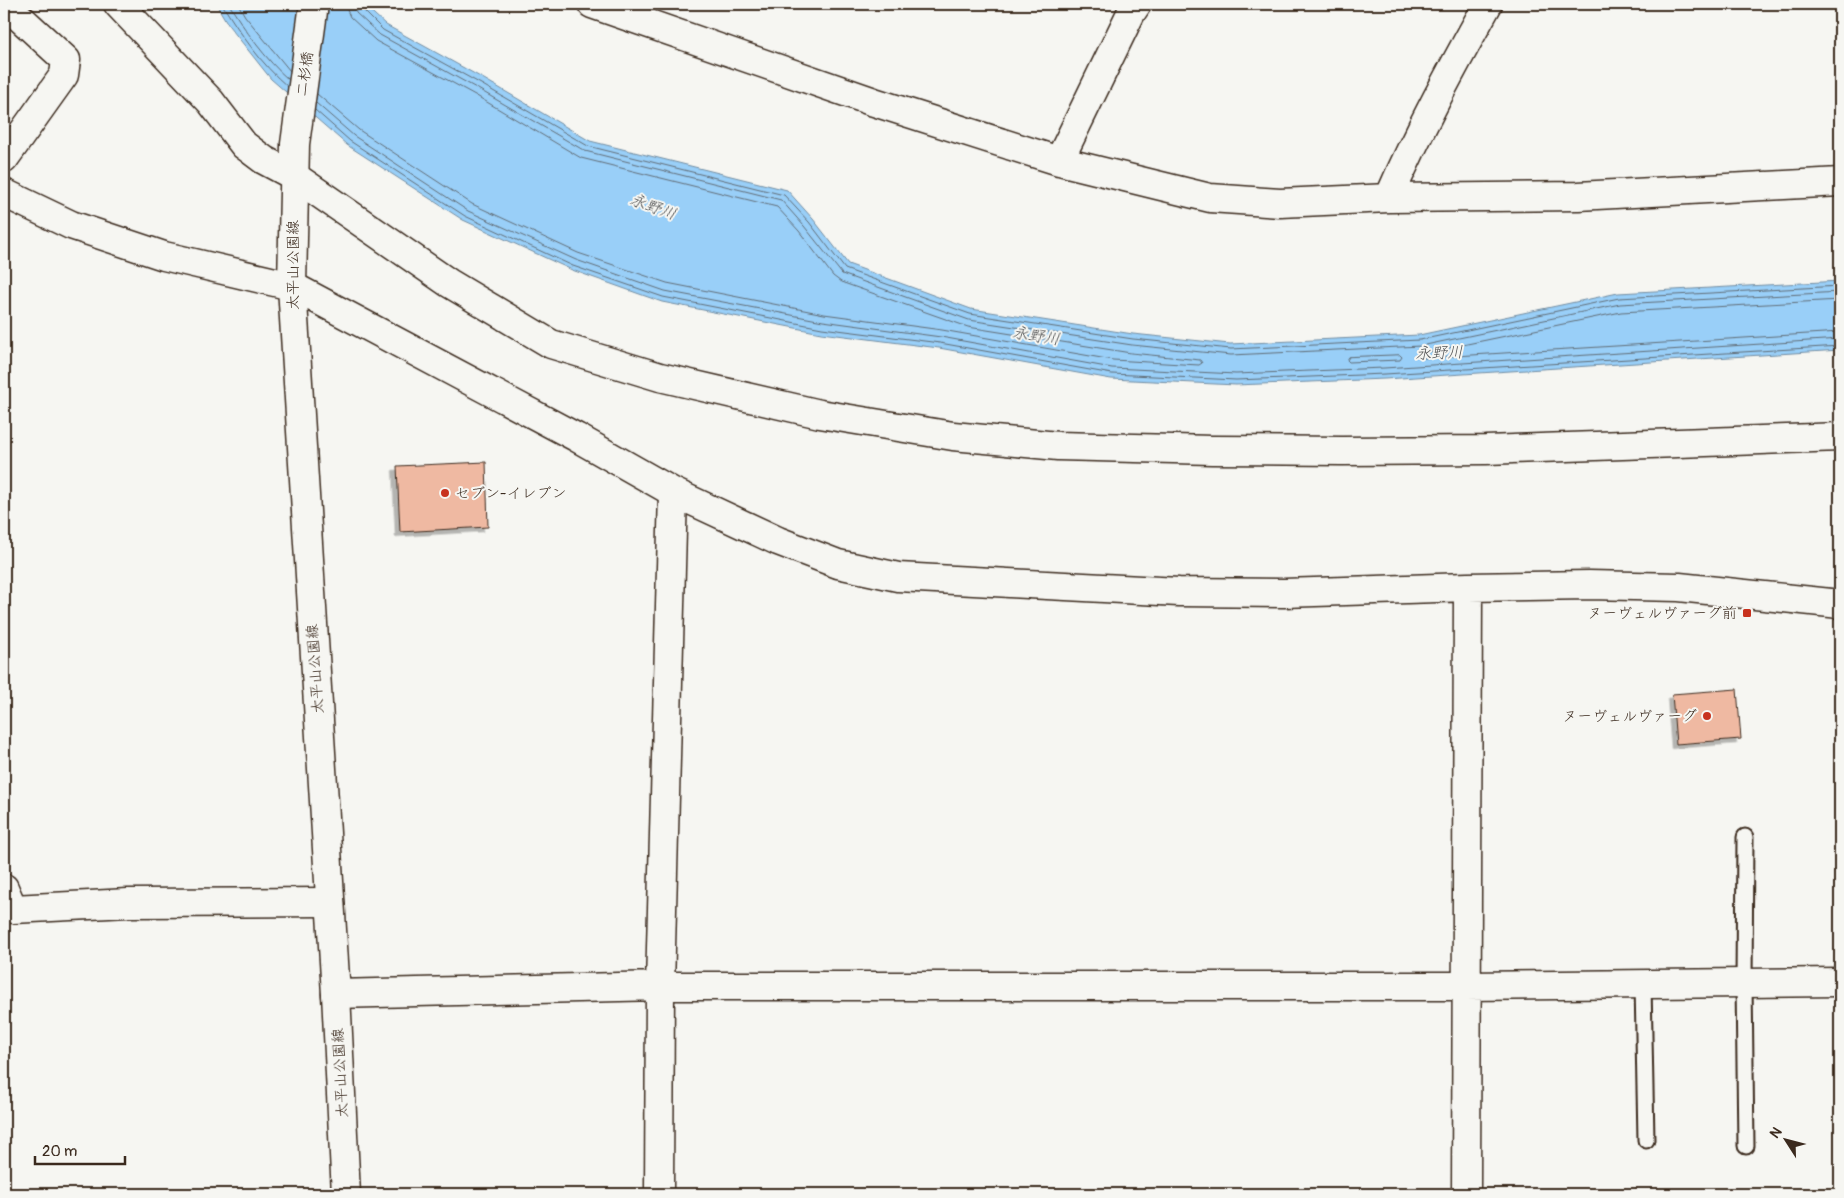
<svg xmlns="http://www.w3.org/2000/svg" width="1844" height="1198" font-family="Pangolin,'Klee One',sans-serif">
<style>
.water{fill:#99cff8;stroke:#738da1}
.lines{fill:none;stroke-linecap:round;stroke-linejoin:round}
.shore{stroke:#616c75;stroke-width:1}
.building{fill:#efb9a2;stroke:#3b2a1e;filter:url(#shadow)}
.lane-casing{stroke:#3b2a1e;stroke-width:19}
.street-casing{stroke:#3b2a1e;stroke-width:31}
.secondary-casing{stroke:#3b2a1e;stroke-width:31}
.lane{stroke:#f6f6f2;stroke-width:15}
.street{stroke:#f6f6f2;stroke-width:28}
.secondary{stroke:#f6f6f2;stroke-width:28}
.poi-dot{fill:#c8321e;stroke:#f6f6f2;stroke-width:2}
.labels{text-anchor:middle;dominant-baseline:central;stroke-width:4;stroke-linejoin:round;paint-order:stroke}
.street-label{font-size:15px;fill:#3b2a1e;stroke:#f6f6f2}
.poi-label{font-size:15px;fill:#3b2a1e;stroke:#f6f6f2;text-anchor:end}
.water-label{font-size:16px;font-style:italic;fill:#525354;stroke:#f6f6f2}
</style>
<defs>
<filter id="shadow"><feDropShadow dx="-4.5" dy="4.5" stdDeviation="0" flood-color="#0004"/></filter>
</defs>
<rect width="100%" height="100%" fill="#f6f6f2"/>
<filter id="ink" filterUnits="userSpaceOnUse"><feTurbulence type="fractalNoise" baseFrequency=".02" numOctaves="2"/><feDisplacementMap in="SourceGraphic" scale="10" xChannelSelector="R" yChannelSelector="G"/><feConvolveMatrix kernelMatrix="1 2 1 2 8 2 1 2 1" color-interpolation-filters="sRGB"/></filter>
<g filter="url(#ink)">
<path class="water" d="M216 4H363L386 25 484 79 590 141 787 190 813 219 848 264 971 309 1133 334 1230 344 1419 335 1618 293 1840 281V350L1385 379 1236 385 1111 379 939 348 821 333 662 302 572 270 463 220 347 145 271 79 229 26Z"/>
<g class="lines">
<path class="shore" d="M222 4C240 33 261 64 288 87
M229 4C244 29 266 60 289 80
M238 4 245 16 290 71
M354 4 356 13 380 35 478 89 585 151 781 200 804 226 842 274 969 320 1132 345 1231 355 1421 346 1620 304 1840 292
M360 4 362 9 383 30 481 84 588 146 784 195 809 222 845 269 970 314 1133 339 1231 349 1420 340 1619 298 1840 286
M317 94 359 130 472 204 578 253 667 283 824 314 942 330 1113 360 1199 365 1202 363 1200 360 1131 353 968 327 841 282 833 276 799 231 777 207 581 158 475 95 376 41 350 17 347 10 346 4
M316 103 354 136 468 211 576 260 665 291 823 321 941 337 1112 368 1236 374 1384 368 1840 339
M315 110 350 141 465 216 573 266 663 297 822 328 940 343 1112 374 1236 380 1385 374 1840 346
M1840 300 1621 312 1424 353 1422 356 1424 358 1840 332
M1400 355 1402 357 1400 360 1349 362 1347 360 1349 357Z"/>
</g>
<path class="building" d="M486 462 488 527 400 532 397 466Z
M1737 689 1741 739 1676 744 1672 694Z"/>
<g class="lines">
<defs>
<path id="lane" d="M1745 837 1744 983 1746 1146
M1643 984 1646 1140"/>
<path id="street" d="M118 4 211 102 244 145 264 160 294 176 449 283 551 344 660 377 820 414 953 436 1058 446 1212 450 1342 451 1486 450 1840 437
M592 4 874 102 1059 161 1210 198 1280 203 1389 198 1578 196 1840 182
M4 159 64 75 66 60 5 4
M1059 161 1131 13 1137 4
M4 193 71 225 164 256 292 286 576 437 673 492 778 541 838 564 898 577 1179 592 1284 593 1468 587 1589 585 1679 587 1840 604
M1389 198C1418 131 1453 67 1488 4
M4 888 13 909 128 903 330 902
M336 994 660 986H1466L1840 982
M659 1194 660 986 673 492
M1466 1194 1468 587"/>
<path id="secondary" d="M314 4 295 144 292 286 336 994 346 1194"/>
</defs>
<use href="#lane" class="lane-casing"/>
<use href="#street" class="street-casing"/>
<use href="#secondary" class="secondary-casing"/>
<use href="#lane" class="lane"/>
<use href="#street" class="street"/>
<use href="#secondary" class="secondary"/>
</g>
</g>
<g class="poi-dot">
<circle cx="445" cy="493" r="5"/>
<rect x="1742" y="608" width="10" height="10" rx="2.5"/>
<circle cx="1707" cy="716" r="5"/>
</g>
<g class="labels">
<g class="street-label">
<text transform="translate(305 74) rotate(-82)">二杉橋</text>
<text transform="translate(293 265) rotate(-90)">太平山公園線</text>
<text transform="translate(315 669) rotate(-94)">太平山公園線</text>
<text transform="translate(340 1073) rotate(-93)">太平山公園線</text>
</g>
<g class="poi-label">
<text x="455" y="493" text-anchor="start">セブン-イレブン</text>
<text x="1737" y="613">ヌーヴェルヴァーグ前</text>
<text x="1697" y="716">ヌーヴェルヴァーグ</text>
</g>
<g class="water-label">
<text transform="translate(653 207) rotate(20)">永野川</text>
<text transform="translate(1036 336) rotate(9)">永野川</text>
<text transform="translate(1439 353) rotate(-2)">永野川</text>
</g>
</g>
<rect width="1844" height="1198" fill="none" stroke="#f6f6f2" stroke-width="20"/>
<rect x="10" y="10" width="1824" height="1178" fill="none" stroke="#3b2a1e" stroke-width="2" filter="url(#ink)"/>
<g transform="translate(1786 1140) rotate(306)" stroke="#f6f6f2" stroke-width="4" paint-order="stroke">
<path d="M0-4L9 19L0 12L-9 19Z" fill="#3b2a1e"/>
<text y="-8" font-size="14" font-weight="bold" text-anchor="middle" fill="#3b2a1e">N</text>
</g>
<path d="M35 1156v8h90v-8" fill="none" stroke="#3b2a1e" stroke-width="2.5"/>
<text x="42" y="1156" font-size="15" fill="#3b2a1e" stroke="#f6f6f2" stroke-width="4" paint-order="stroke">20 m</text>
</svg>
